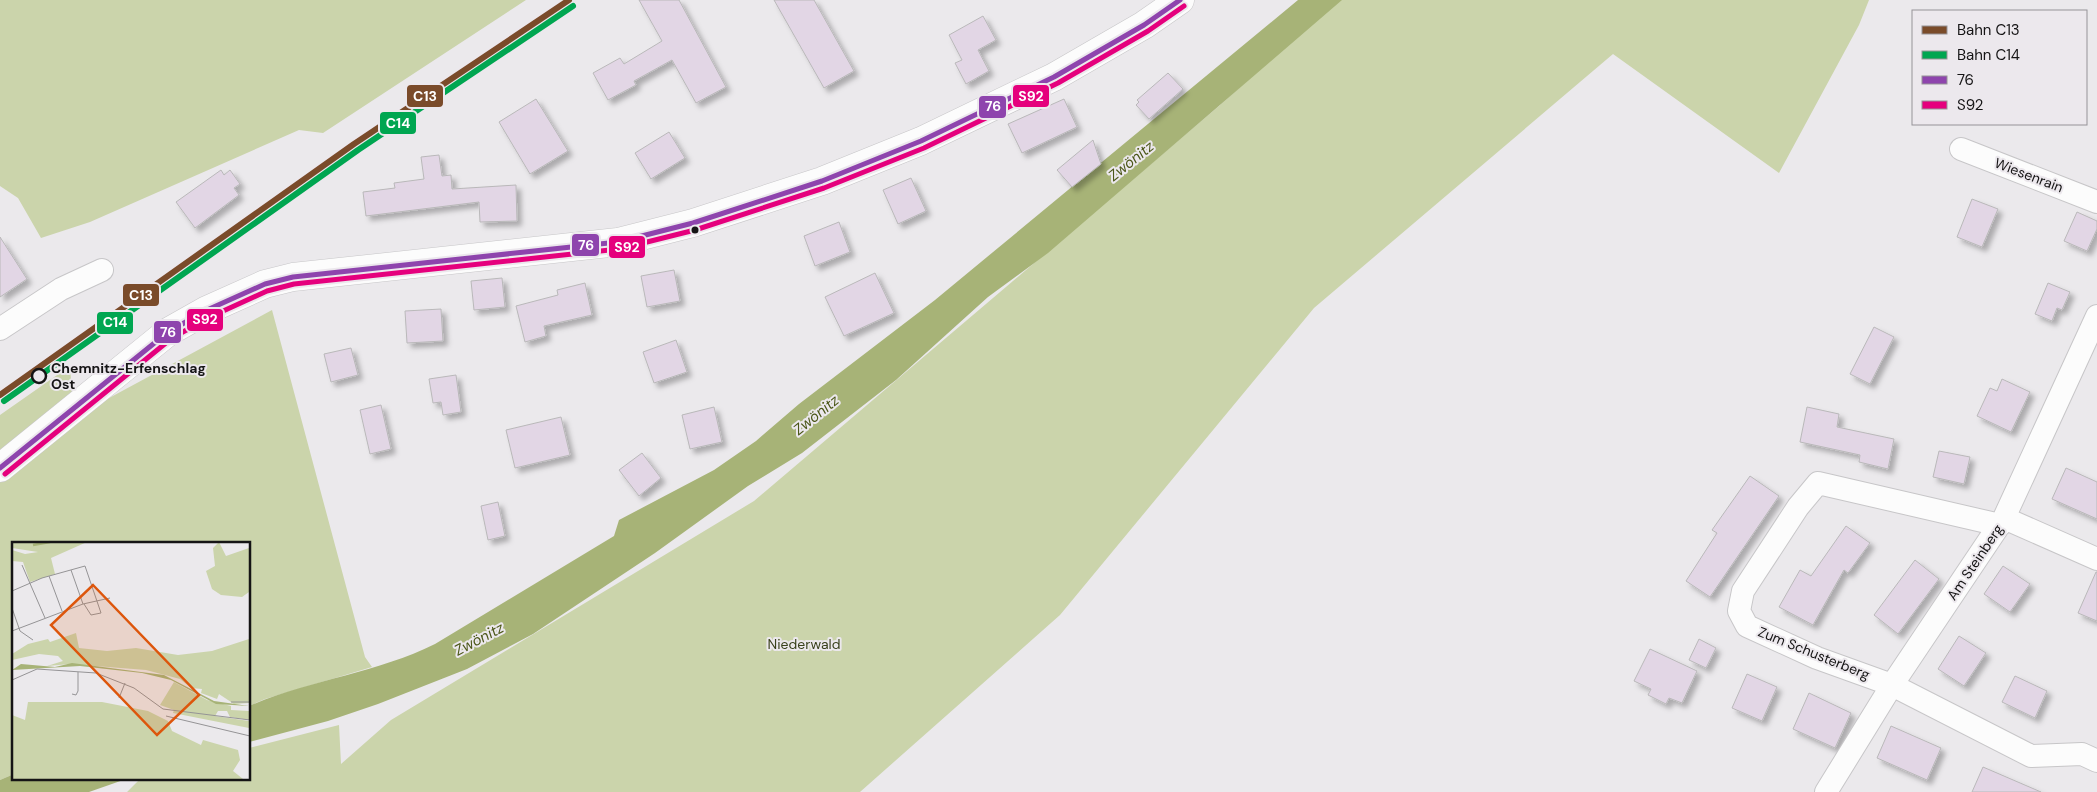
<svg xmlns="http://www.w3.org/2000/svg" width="2097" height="792" font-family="'DM Sans',sans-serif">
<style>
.green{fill:#cbd4ab}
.water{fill:#a7b377}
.building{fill:#e2d6e5;stroke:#b9b8b9;filter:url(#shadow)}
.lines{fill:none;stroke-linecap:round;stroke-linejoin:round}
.street-casing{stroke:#c7c6c8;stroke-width:24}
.secondary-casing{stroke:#c7c6c8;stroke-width:29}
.street{stroke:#fcfcfc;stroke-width:22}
.secondary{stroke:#fcfcfc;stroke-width:28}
.bus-1-casing{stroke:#ece8ed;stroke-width:9}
.bus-2-casing{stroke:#ece8ed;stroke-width:9}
.bus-1{stroke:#8e44ad;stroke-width:5}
.bus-2{stroke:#e5007d;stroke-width:5}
.rail-1-casing{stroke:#ece8ed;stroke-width:10}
.rail-2-casing{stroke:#ece8ed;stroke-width:10}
.rail-1{stroke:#7a4b2a;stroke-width:6}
.rail-2{stroke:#00a651;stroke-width:6}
.bus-dot{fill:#151415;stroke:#ece8ed;stroke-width:2}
.stop-dot{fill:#ece8ed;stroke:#151415;stroke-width:2.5}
.labels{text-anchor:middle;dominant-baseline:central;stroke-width:4;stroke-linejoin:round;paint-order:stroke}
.street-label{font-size:14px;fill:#151415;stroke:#ece8ed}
.stop-label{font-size:14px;font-weight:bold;fill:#151415;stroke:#ece8ed;text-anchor:start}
.park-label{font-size:14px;fill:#39411c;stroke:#ece8ed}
.water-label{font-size:15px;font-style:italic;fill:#4b5718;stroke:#ece8ed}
.inset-river{fill:none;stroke:#a7b377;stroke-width:2.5}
.inset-road{fill:none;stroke:#959496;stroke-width:1}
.view{fill:#dd560c;fill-opacity:0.15;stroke:#dd560c;stroke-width:2.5}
.inset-edge{fill:none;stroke:#151415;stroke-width:2.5}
.line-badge{stroke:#ece8ed;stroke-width:2}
.badge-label{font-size:14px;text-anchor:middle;font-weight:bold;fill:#fff}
</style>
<defs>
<filter id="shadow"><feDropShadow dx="4.5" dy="4.5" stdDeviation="2.5" flood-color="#0004"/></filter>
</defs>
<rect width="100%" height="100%" fill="#ebe9ec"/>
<path class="green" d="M0 0H526L323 133 299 130 90 222 41 238 18 198 0 186Z
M1337 0H1869L1859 25 1779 173 1613 54 1314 308 1060 615 860 792H127L141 778H249V748L339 725 341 764 391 720 754 501 1219 106Z
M272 310 365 657 372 667 265 699 249 706V543H14V774L0 780V415L70 366 72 394 98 404Z"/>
<path class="water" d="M1298 0H1342L1048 253 988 297 896 380 802 453 748 486 655 553 533 634 467 669 378 704 328 721 249 742V706C309 680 377 673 435 644L614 536 619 520 714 470 756 441 799 404 935 300Z
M14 774V778H129L89 792H0V780Z"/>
<path class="building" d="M639 0H679L726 87 696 103 672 60 634 81 636 85 608 100 593 73 620 58 624 64 662 41Z
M774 0H814L854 71 824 88Z
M983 16 996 40 978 50 989 71 966 84 955 63 962 60 949 35Z
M1168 73 1183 89 1149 119 1136 105 1139 102 1137 100Z
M536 99 568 151 530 174 499 122Z
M1064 99 1077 127 1022 153 1008 124Z
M669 132 685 158 651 179 635 153Z
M1093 140 1101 164 1072 187 1057 170Z
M439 155 442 176 451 175 452 189 516 185 517 221 480 222 479 202 366 216 363 192 395 188 394 183 424 179 421 157Z
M221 170 224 175 230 170 240 184 234 188 239 195 195 228 176 202Z
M911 178 926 211 898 224 883 190Z
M1972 199 1998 209 1982 247 1957 237Z
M2077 212 2097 221V229L2087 251 2064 241Z
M839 222 850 252 815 266 804 236Z
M0 237 27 279 0 297Z
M674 270 680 301 647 307 641 276Z
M875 273 894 313 844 336 825 297Z
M502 278 505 307 474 310 471 281Z
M585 283 592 315 544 326 546 336 525 342 516 306 558 295 557 290Z
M2048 283 2070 292 2062 310 2057 308 2052 321 2035 314Z
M441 309 443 341 407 343 405 311Z
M1874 327 1894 337 1870 384 1850 374Z
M676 340 687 372 654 383 643 352Z
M351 348 358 375 331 382 324 354Z
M456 375 461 412 443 415 441 402 433 403 429 379Z
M2002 379 2030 392 2011 432 1977 416 1990 388 1997 391Z
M381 405 391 449 370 454 360 410Z
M714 407 722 442 690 449 682 415Z
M1807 407 1839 414 1837 427 1894 439 1888 469 1859 462 1860 455 1800 442Z
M561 417 570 455 515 468 506 430Z
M1939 451 1970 457 1964 484 1933 477Z
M642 453 661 478 639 496 619 470Z
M2066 468 2097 482V519L2052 499Z
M1750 476 1779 496 1710 597 1686 581 1717 533 1712 530Z
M498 502 505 536 488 540 481 506Z
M1846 526 1870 543 1848 573 1844 570 1813 625 1779 607 1800 570 1811 576Z
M1915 560 1939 579 1898 634 1874 615Z
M2003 566 2030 584 2010 612 1984 594Z
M2096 572H2097V621L2078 613Z
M1959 636 1986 653 1964 686 1938 669Z
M1699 639 1716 648 1706 668 1689 660Z
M1650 649 1697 671 1682 703 1669 698 1666 704 1648 695 1651 689 1634 681Z
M1747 674 1777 687 1762 721 1732 708Z
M2015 676 2047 691 2035 718 2002 702Z
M1809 693 1851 713 1835 748 1793 729Z
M1891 726 1941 748 1927 780 1877 758Z
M1983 767 2041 792H1972Z"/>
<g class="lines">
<defs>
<path id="street" d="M1961 149 2097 202
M0 329 61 289 102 270
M2004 518 2097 559
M2000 525 1818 483 1798 507 1743 591 1739 611 1747 626 1817 658 1892 685 2031 756 2082 754 2097 761
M1826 792 1892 685 2004 518 2097 316"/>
<path id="secondary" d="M0 468 168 332 207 310 265 284 293 277 618 242 693 223 822 181 921 141 1054 77 1144 25 1180 0"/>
</defs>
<use href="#street" class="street-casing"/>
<use href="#secondary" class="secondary-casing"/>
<use href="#street" class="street"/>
<use href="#secondary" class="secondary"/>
<defs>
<path id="bus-1" d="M0 468 168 332 207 310 265 284 293 277 618 242 693 223 822 181 921 141 1054 77 1144 25 1180 0"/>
<path id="bus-2" d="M5 474 172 338 210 317 267 291 294 284 619 249 695 230 824 188 924 148 1058 83 1148 31 1184 6"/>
</defs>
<use href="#bus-1" class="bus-1-casing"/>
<use href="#bus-2" class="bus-2-casing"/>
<use href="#bus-1" class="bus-1"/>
<use href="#bus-2" class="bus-2"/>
<defs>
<path id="rail-1" d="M0 395 354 144 569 0"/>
<path id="rail-2" d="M4 401 358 150 573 6"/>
</defs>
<use href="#rail-1" class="rail-1-casing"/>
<use href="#rail-2" class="rail-2-casing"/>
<use href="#rail-1" class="rail-1"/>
<use href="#rail-2" class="rail-2"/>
</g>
<circle class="bus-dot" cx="695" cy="230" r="4.5"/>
<circle class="stop-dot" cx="39" cy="376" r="7"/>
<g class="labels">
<g class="street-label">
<text transform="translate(2029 175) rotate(21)">Wiesenrain</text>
<text transform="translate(1975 562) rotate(-56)">Am Steinberg</text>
<text transform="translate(1814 653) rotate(22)">Zum Schusterberg</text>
</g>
<g class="stop-label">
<text x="51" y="368">Chemnitz-Erfenschlag<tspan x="51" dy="16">Ost</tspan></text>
</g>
<g class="park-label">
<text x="804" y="644">Niederwald</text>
</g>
<g class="water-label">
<text transform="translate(1131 161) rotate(-39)">Zwönitz</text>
<text transform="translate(816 415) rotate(-39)">Zwönitz</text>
<text transform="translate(479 639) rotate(-28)">Zwönitz</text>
</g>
</g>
<g transform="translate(12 542)">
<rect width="238" height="238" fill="#ebe9ec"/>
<path d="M0 0H75L39 16 43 32 18 40 11 20 0 19V8L13 12 26 10 0 6ZM207 0 214 14 237 6V50L230 55 209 53 200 47 194 29 203 24 201 6ZM64 91 67 106 95 109 124 106 166 113 200 109 237 97V161L222 162 207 152 205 157 189 151 190 147 179 146 168 137 134 128 58 122 35 124 51 119 46 114 27 112 0 118V112L16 102 36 97 38 100ZM162 140 195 158 219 164V168L237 169V178L218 175 215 169H206L203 174 237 179V186L161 171 162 168 148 163ZM16 160H90L136 169 156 179 160 189 189 203 191 198 226 208 228 218 221 229 231 237H0V173L13 178Z" fill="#cbd4ab"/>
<path d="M60 121 152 133 202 159 237 164 204 162 159 138 130 131 68 124 0 128 9 122 43 125Z" fill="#a7b377"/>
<path class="inset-river" d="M21 3 38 0"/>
<path class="inset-road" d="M10 23 33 76M59 28 71 62M37 34 50 69M0 49 30 36 73 24 89 71 79 73 72 62M0 66 8 89 21 98M0 89 71 62 98 56M0 138 25 127 84 131 122 146 151 167 238 178M60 152 64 153 66 149V130M107 156 113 141M219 160H238M154 174 238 194"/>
<path class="view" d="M81 43 187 153 145 193 39 83Z"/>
<rect width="238" height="238" class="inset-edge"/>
</g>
<g class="line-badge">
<rect x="1012" y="84" width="38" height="24" rx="5" fill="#e5007d"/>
<rect x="406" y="84" width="38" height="24" rx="5" fill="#7a4b2a"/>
<rect x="978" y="95" width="29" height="24" rx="5" fill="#8e44ad"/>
<rect x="379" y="111" width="38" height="24" rx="5" fill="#00a651"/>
<rect x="571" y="233" width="29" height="24" rx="5" fill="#8e44ad"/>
<rect x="608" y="235" width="38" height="24" rx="5" fill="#e5007d"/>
<rect x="122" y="283" width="38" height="24" rx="5" fill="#7a4b2a"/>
<rect x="186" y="308" width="38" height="24" rx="5" fill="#e5007d"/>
<rect x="96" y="311" width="38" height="24" rx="5" fill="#00a651"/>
<rect x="153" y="320" width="29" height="24" rx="5" fill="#8e44ad"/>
</g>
<g class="badge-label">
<text x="1031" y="101">S92</text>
<text x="425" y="101">C13</text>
<text x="993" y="111">76</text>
<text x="398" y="128">C14</text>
<text x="586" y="250">76</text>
<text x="627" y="252">S92</text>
<text x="141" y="300">C13</text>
<text x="205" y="324">S92</text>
<text x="115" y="327">C14</text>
<text x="168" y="337">76</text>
</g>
<rect x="1912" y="10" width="175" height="115" fill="#ece8ed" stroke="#969397"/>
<rect x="1922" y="26" width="25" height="8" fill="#7a4b2a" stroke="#969397"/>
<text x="1957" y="35" font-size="15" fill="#151415">Bahn C13</text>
<rect x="1922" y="51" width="25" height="8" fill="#00a651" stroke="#969397"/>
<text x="1957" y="60" font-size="15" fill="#151415">Bahn C14</text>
<rect x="1922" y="76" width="25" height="8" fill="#8e44ad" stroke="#969397"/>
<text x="1957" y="85" font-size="15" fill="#151415">76</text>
<rect x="1922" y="101" width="25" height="8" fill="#e5007d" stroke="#969397"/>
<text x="1957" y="110" font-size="15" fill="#151415">S92</text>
</svg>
